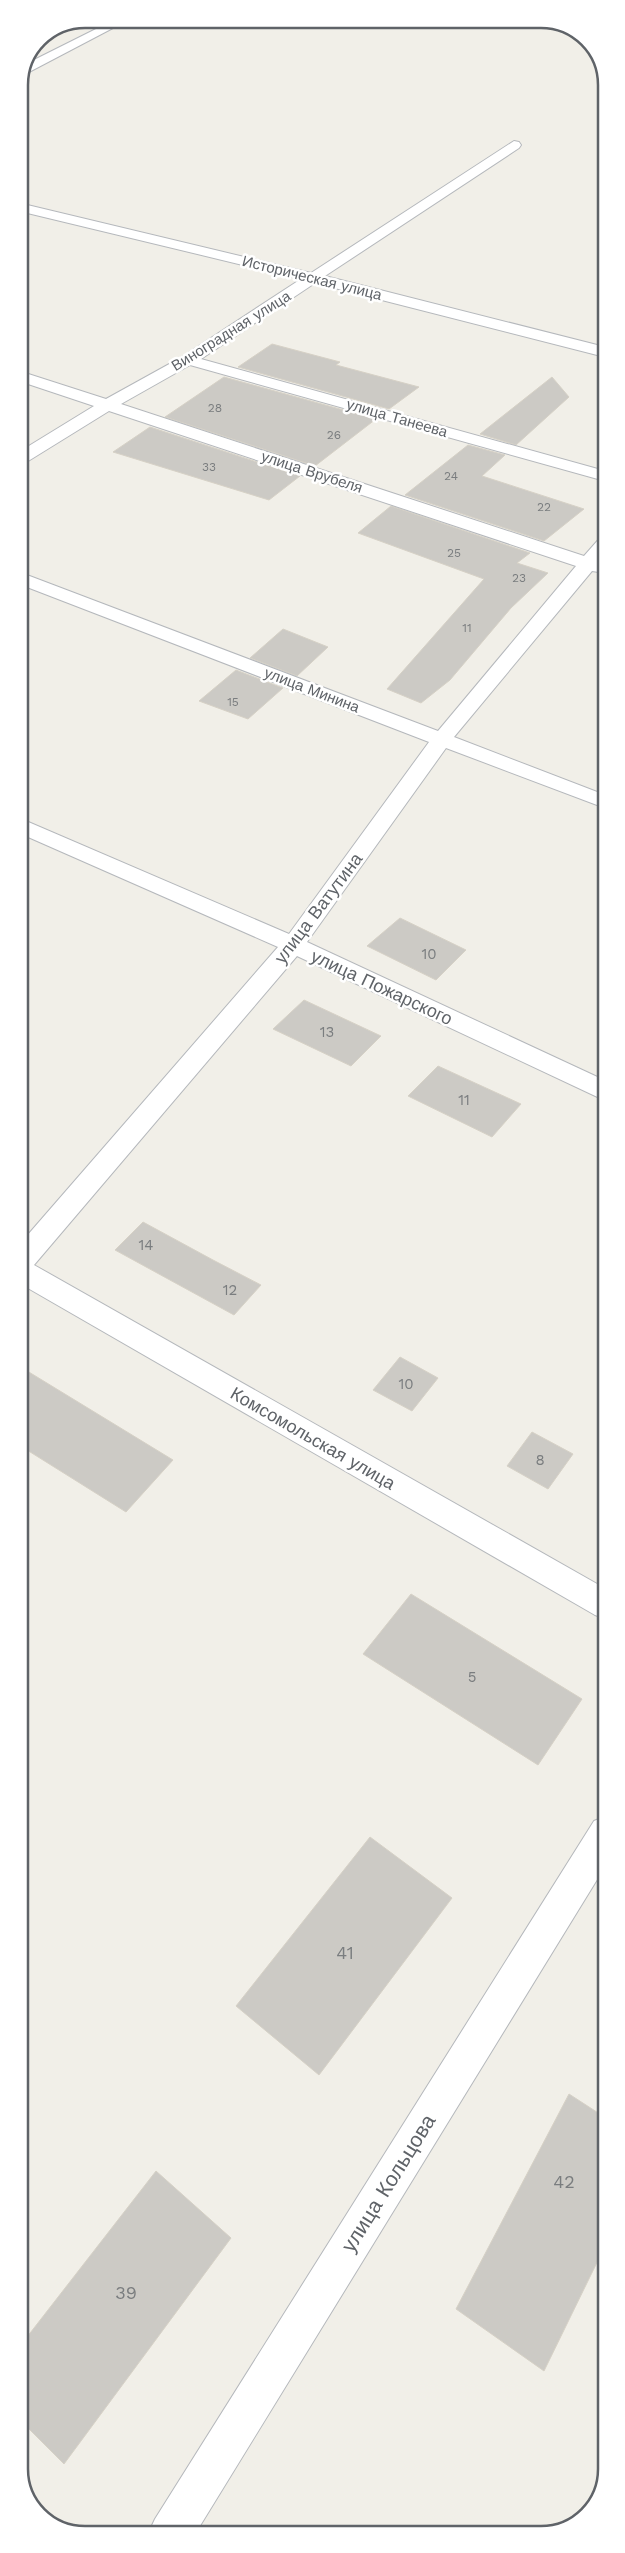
<svg xmlns="http://www.w3.org/2000/svg" width="625" height="2553" font-family="'Work Sans',sans-serif">
<style>
.building{fill:#cccac5;stroke:#d6d1c6}
.lines{fill:none;stroke-linecap:round;stroke-linejoin:round}
.minor-casing{stroke:#b5b8bc;stroke-width:2}
.minor{fill:#fff;fill-rule:evenodd}
.labels{text-anchor:middle;dominant-baseline:central;stroke-width:5;stroke-linejoin:round;paint-order:stroke}
.far-number-label{font-size:12px;fill:#7a7d7f}
.far-street-label{font-size:15px;fill:#5f6368;stroke:#fff}
.number-label{font-size:15px;fill:#7a7d7f}
.street-label{font-size:18px;fill:#5f6368;stroke:#fff}
.near-number-label{font-size:18px;fill:#7a7d7f}
.near-street-label{font-size:21px;fill:#5f6368;stroke:#fff}
.rim{fill:none;stroke:#5f6368;stroke-width:2.5}
</style>
<rect width="100%" height="100%" fill="#f1efe8"/>
<path class="building" d="M272 344 340 362 336 365 419 387 389 409 238 367Z
M224 377 376 419 315 466 165 417Z
M552 377 569 397 516 445 480 434Z
M150 427 300 476 269 500 113 452Z
M468 445 505 455 482 476 584 509 544 541 405 495Z
M391 506 530 553 517 563 548 573 511 608 450 680 421 703 387 689 484 579 358 533Z
M283 629 328 647 297 676 250 658Z
M236 670 283 688 248 719 199 701Z
M400 918 466 950 436 980 367 946Z
M304 1000 381 1036 351 1066 273 1029Z
M438 1066 521 1104 492 1137 408 1096Z
M143 1222 213 1260 261 1285 234 1315 115 1250Z
M400 1357 438 1378 412 1411 373 1390Z
M19 1366 173 1460 126 1512 19 1445Z
M532 1432 573 1454 548 1489 507 1466Z
M411 1594 582 1699 538 1765 363 1654Z
M370 1837 452 1898 319 2075 236 2006Z
M569 2094 606 2118V2244L544 2371 456 2309Z
M156 2171 231 2238 64 2464 20 2420V2346Z"/>
<g class="lines">
<defs>
<path id="minor" d="M116 19H130L29 72H24L28 63Z
M514 141 519 142 521 145 519 148 325 276 605 347V357L315 283 201 359 605 471V481L190 365 121 404 584 556 599 539 605 538V554L600 561 605 563V573L592 571 454 737 605 795V808L446 748 307 942 606 1081V1101L297 956 34 1265 606 1589V1619L595 1615 19 1283V1245L278 947 19 833V818L289 934 429 742 19 584V572L438 731 576 566 109 411 25 463 19 464V452L94 406 19 381V371L106 399 182 357 301 279 19 211V203L311 273Z
M606 1816V1865L195 2534H148L155 2519 594 1821Z"/>
</defs>
<use href="#minor" class="minor-casing"/>
<use href="#minor" class="minor"/>
</g>
<g class="labels">
<g class="far-number-label">
<text x="215" y="408">28</text>
<text x="334" y="435">26</text>
<text x="209" y="467">33</text>
<text x="451" y="476">24</text>
<text x="544" y="507">22</text>
<text x="454" y="553">25</text>
<text x="519" y="578">23</text>
<text x="467" y="628">11</text>
<text x="233" y="702">15</text>
</g>
<g class="far-street-label">
<text transform="translate(312 278) rotate(14)">Историческая улица</text>
<text transform="translate(231 331) rotate(-32)">Виноградная улица</text>
<text transform="translate(397 418) rotate(16)">улица Танеева</text>
<text transform="translate(312 472) rotate(18)">улица Врубеля</text>
<text transform="translate(312 690) rotate(21)">улица Минина</text>
</g>
<g class="number-label">
<text x="429" y="954">10</text>
<text x="327" y="1032">13</text>
<text x="464" y="1100">11</text>
<text x="146" y="1245">14</text>
<text x="230" y="1290">12</text>
<text x="406" y="1384">10</text>
<text x="540" y="1460">8</text>
<text x="472" y="1677">5</text>
</g>
<g class="street-label">
<text transform="translate(318 908) rotate(-53)">улица Ватутина</text>
<text transform="translate(382 987) rotate(25)">улица Пожарского</text>
<text transform="translate(313 1438) rotate(30)">Комсомольская улица</text>
</g>
<g class="near-number-label">
<text x="345" y="1952">41</text>
<text x="564" y="2181">42</text>
<text x="126" y="2292">39</text>
</g>
<g class="near-street-label">
<text transform="translate(388 2183) rotate(-58)">улица Кольцова</text>
</g>
</g>
<path d="M0 0H625V2553H0ZM85 28H541A57 57 0 0 1 598 85V2469A57 57 0 0 1 541 2526H85A57 57 0 0 1 28 2469V85A57 57 0 0 1 85 28Z" fill="#fff" fill-rule="evenodd"/>
<path class="rim" d="M85 28H541A57 57 0 0 1 598 85V2469A57 57 0 0 1 541 2526H85A57 57 0 0 1 28 2469V85A57 57 0 0 1 85 28Z"/>
</svg>
